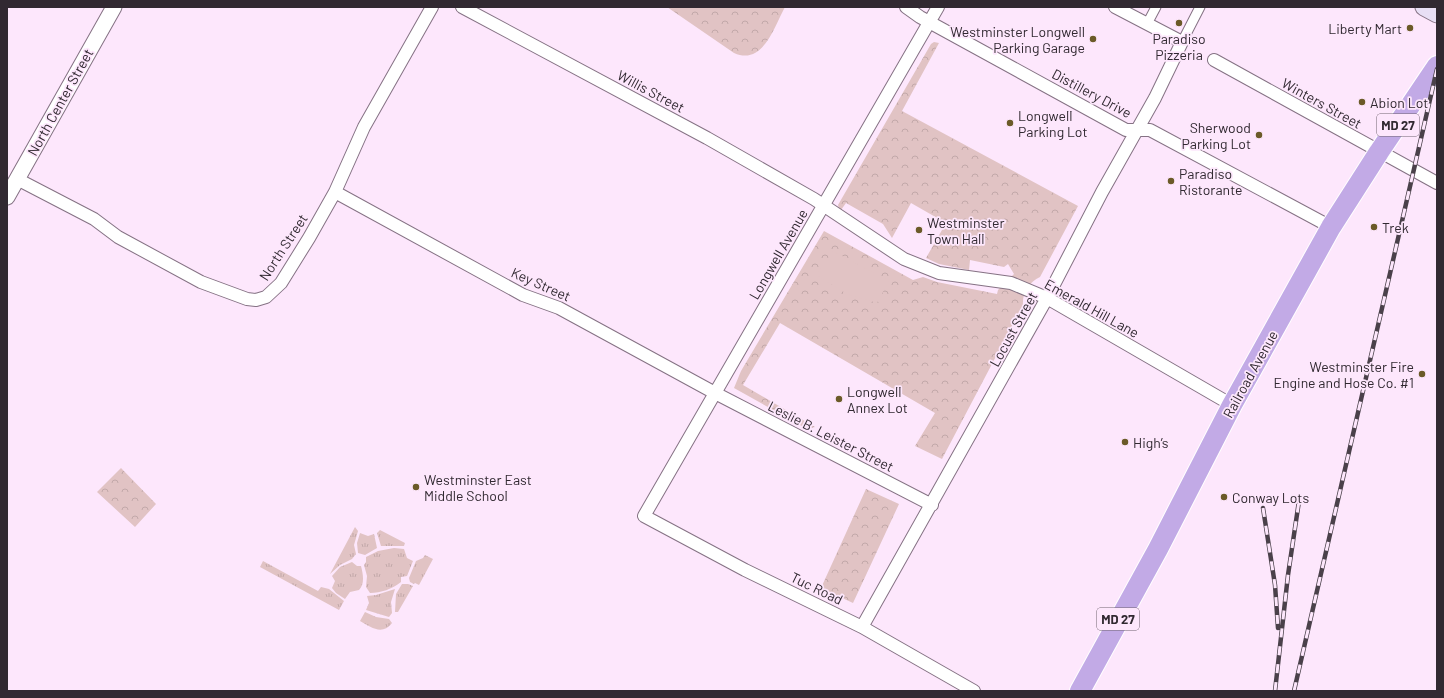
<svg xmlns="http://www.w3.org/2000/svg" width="1444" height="698" font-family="Barlow,sans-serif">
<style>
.grass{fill:url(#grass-tufts)}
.park{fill:url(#park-crowns)}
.garden{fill:#e1c3c4}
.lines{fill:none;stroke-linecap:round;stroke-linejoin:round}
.pedestrian-casing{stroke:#857284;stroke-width:11}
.minor-casing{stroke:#857284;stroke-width:14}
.tertiary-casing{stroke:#857284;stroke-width:17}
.secondary-casing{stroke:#857284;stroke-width:19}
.trunk-casing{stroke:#fff;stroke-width:22}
.pedestrian{stroke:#fff;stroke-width:9}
.minor{stroke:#fff;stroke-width:12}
.tertiary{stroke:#fff;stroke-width:15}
.secondary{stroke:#e8dff5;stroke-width:17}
.trunk{stroke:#c2aae6;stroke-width:20}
.rail-casing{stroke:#4a414a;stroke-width:4.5}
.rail{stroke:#fde7fc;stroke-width:3;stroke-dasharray:9;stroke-linecap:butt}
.poi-dot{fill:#6b5a28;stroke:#fde7fc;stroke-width:1.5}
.labels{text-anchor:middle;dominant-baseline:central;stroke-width:3.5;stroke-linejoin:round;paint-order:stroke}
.shield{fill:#fde7fc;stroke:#6e626e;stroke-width:1}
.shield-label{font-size:13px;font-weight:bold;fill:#312931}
.poi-label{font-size:14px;fill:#312931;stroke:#fde7fc;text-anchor:start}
.street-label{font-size:14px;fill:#312931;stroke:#fde7fc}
</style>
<defs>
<pattern id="grass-tufts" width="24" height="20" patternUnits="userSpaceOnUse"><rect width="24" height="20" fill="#e1c3c4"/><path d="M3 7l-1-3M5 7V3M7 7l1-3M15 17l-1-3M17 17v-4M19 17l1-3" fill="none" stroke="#c2a8a9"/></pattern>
<pattern id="park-crowns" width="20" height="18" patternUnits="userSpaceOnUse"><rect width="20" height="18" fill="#e1c3c4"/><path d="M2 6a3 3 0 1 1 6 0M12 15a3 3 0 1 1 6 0" fill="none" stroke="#c2a8a9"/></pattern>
</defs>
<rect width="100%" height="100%" fill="#fde7fc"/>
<path class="grass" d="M355 527 358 531 354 545 356 554 352 559 340 565 330 574Z
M380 530 405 543 404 546H381L377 533Z
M360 533 368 536 374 534 377 548 365 555 358 553 357 543Z
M394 548 404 549 407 558 413 561 407 576 401 577V582C392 589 381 593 370 593L366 587 367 576 364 565 366 562V557L378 551Z
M425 555 433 559 419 585 415 583 414 584 410 582 409 578 416 561 423 558Z
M263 561 318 591 321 587 329 589 344 601 339 610 260 567Z
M352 562 357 566H361C363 574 365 584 359 590L350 592 345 599 336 593 332 588 335 581 332 576 340 567Z
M402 584H408L413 586 398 612H395L396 594Z
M395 589 391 602 392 613 389 617 366 610 369 603 367 596 376 595Z
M365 612 376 617 389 619 392 623C382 636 371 627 360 621Z"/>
<path class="park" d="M667 7H785C774 27 763 66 734 53Z
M934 42 939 43 902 111 1078 206 1040 277C1029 282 1022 293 1023 305L942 459 915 446 935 413 780 323 743 385 815 427 807 429 734 388 741 371 824 231 913 280 923 277 937 282 997 294 998 290 1014 274 1008 264 1004 267 970 260 969 270 939 264 926 258 946 223 911 203 892 238 883 224 846 203 841 210 839 209 838 205 931 44Z
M121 468 156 504 135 527 97 492Z
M866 489 899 504 853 603 821 588Z"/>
<path class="garden" d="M833 251 889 281 877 303 847 294 816 275Z"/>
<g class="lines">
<defs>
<path id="pedestrian" d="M1147 24 1156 7
M1182 42 1200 7"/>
<path id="minor" d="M462 7 707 138 814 199 904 259 939 273 1011 283 1047 298 1232 405
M906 7 920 17 1126 130H1150L1331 227
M938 7 644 516 745 570 862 627 974 691
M1214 60 1437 183
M17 179 94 219 118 237 201 282 247 299 256 300 266 297 281 283 309 238 335 192 364 127 432 7
M335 192 523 295 559 308 715 393 932 505
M862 627 1047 298 1102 192 1155 98 1182 42 1115 7"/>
<path id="tertiary" d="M7 197 114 7"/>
<path id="secondary" d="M1424 7 1437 14"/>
<path id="trunk" d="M1080 691 1158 549 1232 405 1331 227 1379 152 1437 66"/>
</defs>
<use href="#pedestrian" class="pedestrian-casing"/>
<use href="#minor" class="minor-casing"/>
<use href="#tertiary" class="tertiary-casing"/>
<use href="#secondary" class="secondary-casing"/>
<use href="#trunk" class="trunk-casing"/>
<use href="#pedestrian" class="pedestrian"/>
<use href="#minor" class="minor"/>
<use href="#tertiary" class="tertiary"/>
<use href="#secondary" class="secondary"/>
<use href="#trunk" class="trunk"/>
<defs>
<path id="rail" d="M1263 508 1275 585 1278 628
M1275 691 1288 575 1299 501
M1294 691 1437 69"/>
</defs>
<use href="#rail" class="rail-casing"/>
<use href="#rail" class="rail"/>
</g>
<g class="poi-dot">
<circle cx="1179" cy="23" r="4"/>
<circle cx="1410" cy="28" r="4"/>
<circle cx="1093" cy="39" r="4"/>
<circle cx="1362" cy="102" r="4"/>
<circle cx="1010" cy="123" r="4"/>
<circle cx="1259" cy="135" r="4"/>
<circle cx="1171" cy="181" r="4"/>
<circle cx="1374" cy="227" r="4"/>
<circle cx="919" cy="230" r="4"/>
<circle cx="1422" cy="374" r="4"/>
<circle cx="839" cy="399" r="4"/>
<circle cx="1125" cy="442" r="4"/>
<circle cx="416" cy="487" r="4"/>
<circle cx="1224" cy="497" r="4"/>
</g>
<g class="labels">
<g class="shield">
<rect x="1377" y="114" width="42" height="22" rx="3"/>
<rect x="1097" y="608" width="42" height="22" rx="3"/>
</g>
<g class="shield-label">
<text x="1398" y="125">MD 27</text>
<text x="1118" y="619">MD 27</text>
</g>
<g class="poi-label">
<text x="1402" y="28" text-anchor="end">Liberty Mart</text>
<text x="1085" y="31" text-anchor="end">Westminster Longwell<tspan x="1085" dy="16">Parking Garage</tspan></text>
<text x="1179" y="38" text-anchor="middle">Paradiso<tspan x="1179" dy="16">Pizzeria</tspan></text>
<text x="1370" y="102">Abion Lot</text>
<text x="1018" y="115">Longwell<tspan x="1018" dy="16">Parking Lot</tspan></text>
<text x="1251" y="127" text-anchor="end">Sherwood<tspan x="1251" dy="16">Parking Lot</tspan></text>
<text x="1179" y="173">Paradiso<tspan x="1179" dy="16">Ristorante</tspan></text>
<text x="927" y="222">Westminster<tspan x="927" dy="16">Town Hall</tspan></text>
<text x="1382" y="227">Trek</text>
<text x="1414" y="366" text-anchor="end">Westminster Fire<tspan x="1414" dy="16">Engine and Hose Co. #1</tspan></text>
<text x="847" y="391">Longwell<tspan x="847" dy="16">Annex Lot</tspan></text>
<text x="1133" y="442">High’s</text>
<text x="424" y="479">Westminster East<tspan x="424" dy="16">Middle School</tspan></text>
<text x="1232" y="497">Conway Lots</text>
</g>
<g class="street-label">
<text transform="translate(651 91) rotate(28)">Willis Street</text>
<text transform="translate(1092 93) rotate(28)">Distillery Drive</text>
<text transform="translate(60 102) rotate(-61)">North Center Street</text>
<text transform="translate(1322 103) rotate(29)">Winters Street</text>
<text transform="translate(283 247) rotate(-57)">North Street</text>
<text transform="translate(778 254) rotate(-60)">Longwell Avenue</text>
<text transform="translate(541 284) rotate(24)">Key Street</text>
<text transform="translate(1092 308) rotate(29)">Emerald Hill Lane</text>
<text transform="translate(1013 329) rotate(-61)">Locust Street</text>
<text transform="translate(1250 374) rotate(-61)">Railroad Avenue</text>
<text transform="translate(831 436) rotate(27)">Leslie B. Leister Street</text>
<text transform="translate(817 588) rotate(26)">Tuc Road</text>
</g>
</g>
<rect width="1444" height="698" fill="none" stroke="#312931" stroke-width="16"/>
</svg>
